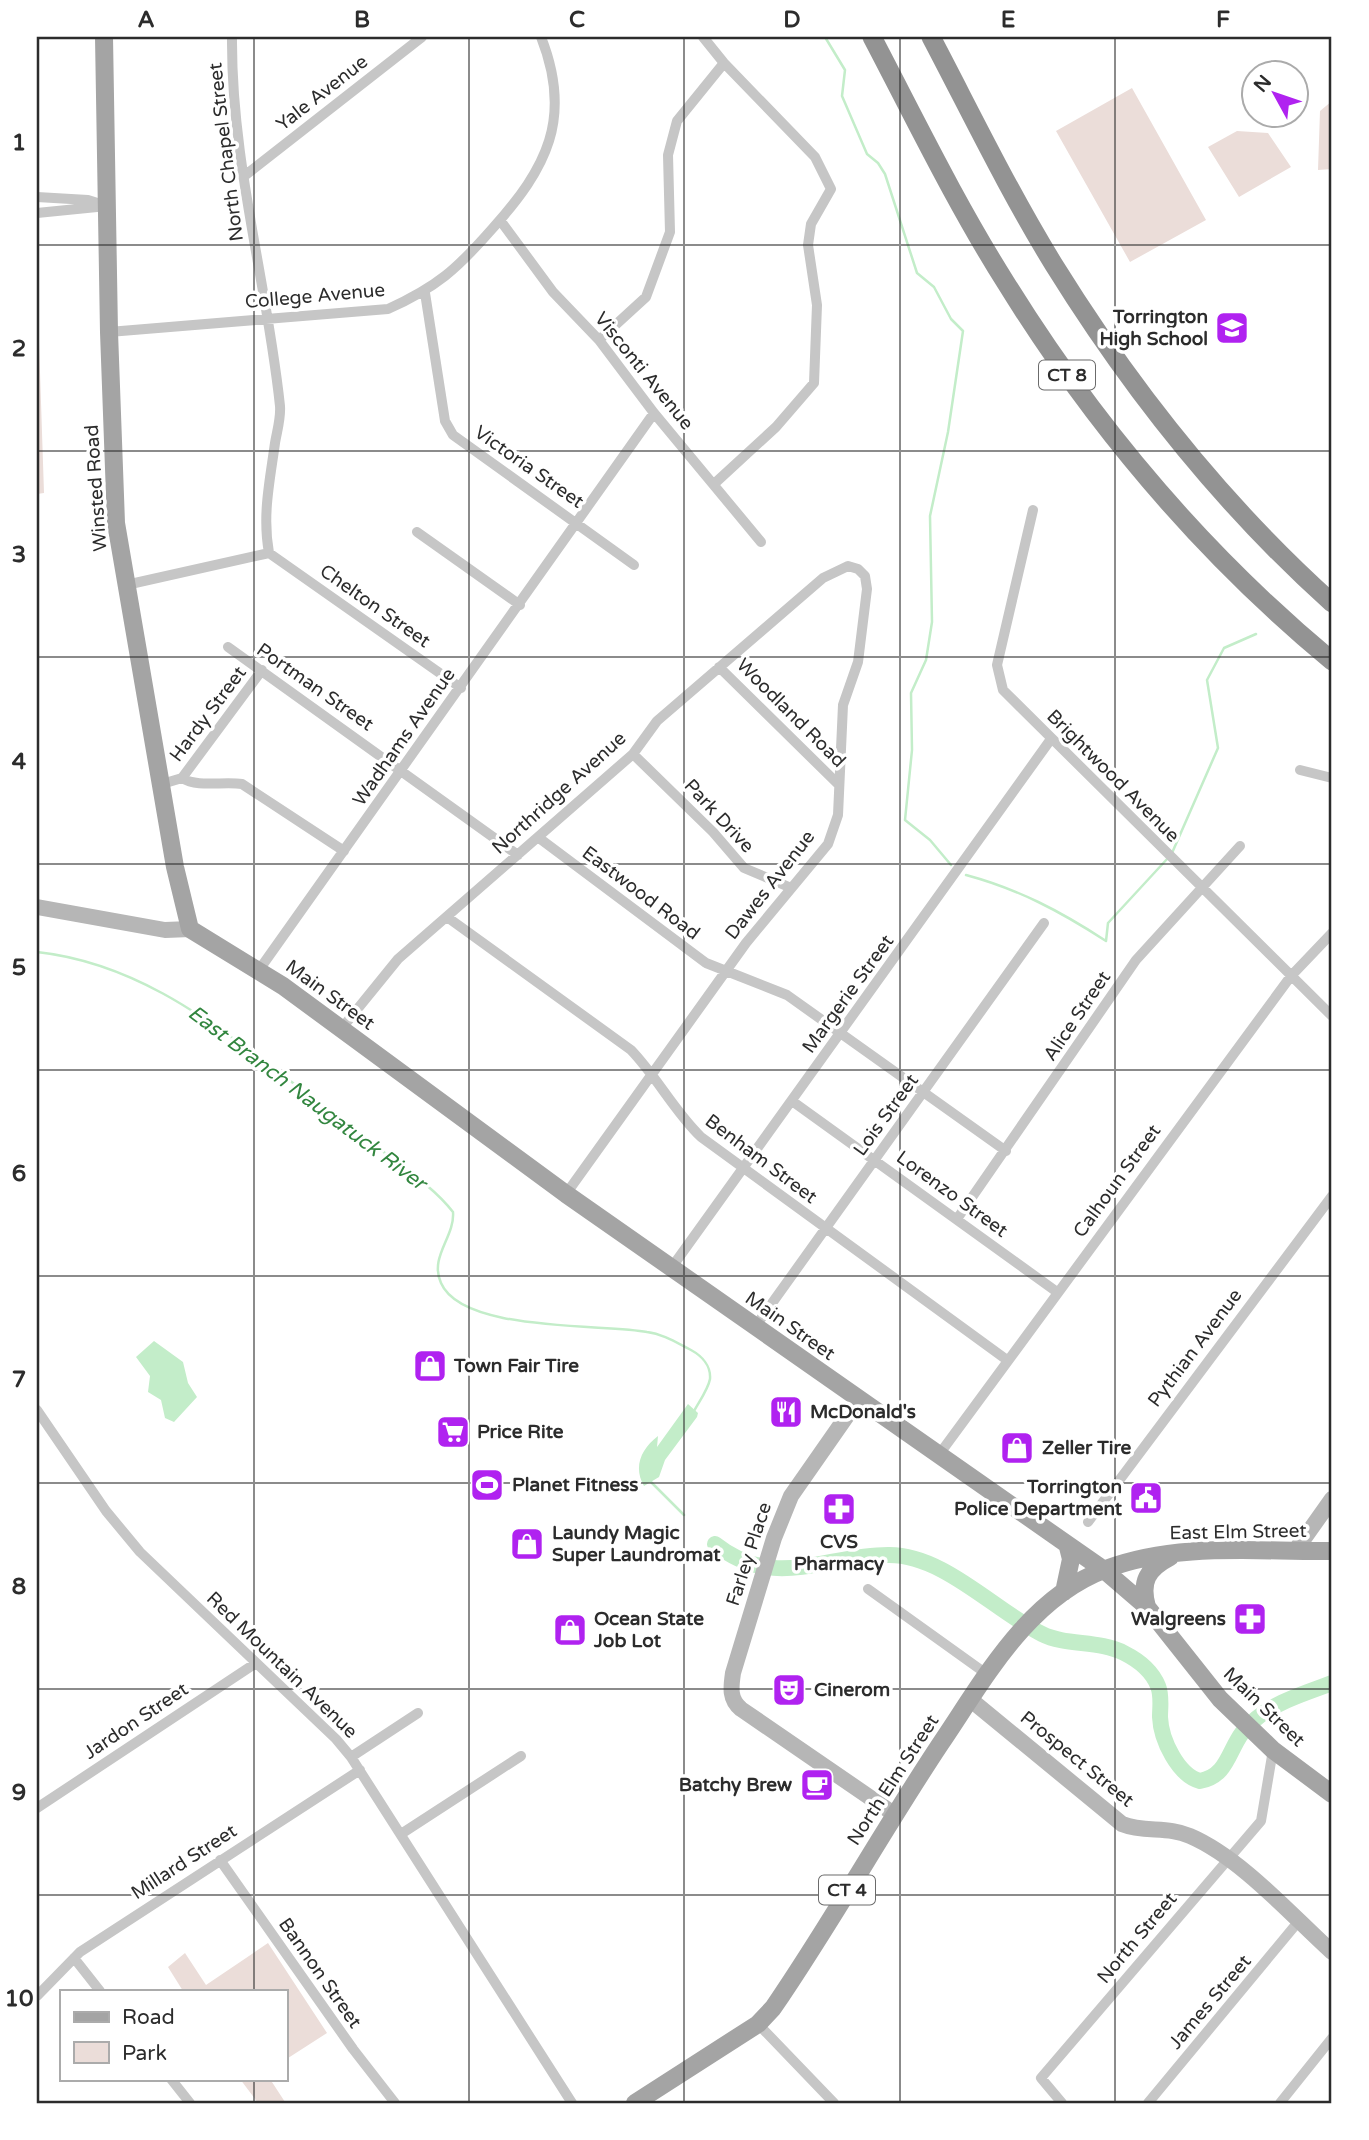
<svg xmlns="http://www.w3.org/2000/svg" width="1369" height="2140" font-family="'Varela Round',sans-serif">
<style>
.green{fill:#ebddd9}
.water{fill:#c3edc9}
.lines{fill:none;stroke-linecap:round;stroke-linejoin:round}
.stream{stroke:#c3edc9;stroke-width:2.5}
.river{stroke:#c3edc9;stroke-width:16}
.street{stroke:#c6c6c6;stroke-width:10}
.secondary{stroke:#b6b6b6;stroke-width:16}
.primary{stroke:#a4a4a4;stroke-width:18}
.highway{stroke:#939393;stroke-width:19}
.grid{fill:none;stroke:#2c2c2c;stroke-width:2;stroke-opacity:0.55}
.labels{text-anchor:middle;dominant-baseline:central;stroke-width:7;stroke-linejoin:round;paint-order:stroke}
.shield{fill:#fff;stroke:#6b6b6b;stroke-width:2}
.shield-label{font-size:18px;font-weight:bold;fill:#2c2c2c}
.street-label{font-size:19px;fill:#2c2c2c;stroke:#fff}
.poi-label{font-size:19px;font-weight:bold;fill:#2c2c2c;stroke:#fff;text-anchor:start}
.water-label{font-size:21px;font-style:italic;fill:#32863f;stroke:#fff}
.neatline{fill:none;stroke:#2c2c2c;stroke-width:2.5}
.grid-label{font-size:23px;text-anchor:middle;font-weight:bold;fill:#2c2c2c}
</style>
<rect width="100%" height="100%" fill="#fff"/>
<path class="green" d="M1132 88 1206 220 1130 262 1056 131Z
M1332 101V169L1318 170 1320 111Z
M1237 131 1268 133 1291 167 1239 197 1208 147Z
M37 281 44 493 37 494Z
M268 1943 327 2033 285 2060V1991H183L168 1967 185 1953 206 1985Z
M240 2079H270L285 2102 258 2103Z"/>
<path class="water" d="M154 1341 183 1362 188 1383 197 1397 174 1422 165 1418 161 1400 148 1392 150 1376 136 1357Z
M688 1404 698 1413 697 1417 665 1460 659 1477 644 1486C633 1467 641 1449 658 1436L657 1447Z"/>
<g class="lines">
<path class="stream" d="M825 37 845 70 842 96 867 154 878 163 885 174 917 273 934 287 951 319 963 331 948 432 930 516 932 622 926 660 911 693 912 750 905 820 930 840 951 865
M1172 853 1218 748 1207 680 1224 648 1256 634
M966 875C1018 889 1060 911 1106 941L1108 923 1168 858
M37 952C129 962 202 1014 273 1068 306 1093 340 1117 372 1143 398 1164 432 1185 453 1212 455 1237 429 1257 441 1283 462 1332 601 1324 647 1332 663 1334 677 1343 691 1350 702 1356 711 1366 710 1379 708 1390 698 1403 693 1413
M650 1481 684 1515"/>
<path class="river" d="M715 1544C774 1591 824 1555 888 1555 943 1554 995 1611 1042 1634 1066 1646 1099 1640 1124 1653 1138 1660 1152 1671 1158 1686 1162 1696 1160 1707 1160 1717 1161 1740 1178 1775 1200 1781 1227 1776 1228 1752 1242 1733 1265 1704 1299 1696 1332 1683"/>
<path class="street" d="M232 37C231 162 267 282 280 406 281 418 277 431 275 443 270 480 262 515 269 553
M703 37 724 63 815 157 831 189 811 224 808 245 817 305 814 383 776 427 714 484
M243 177 422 37
M37 197 88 200 107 206
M37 213 107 206
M500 220 553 292 599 340 654 413 761 542
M425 293 445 421 453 435 634 565
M109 332 388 309C437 287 457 269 492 229 547 168 573 118 541 37
M599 340 646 297 670 232 668 155 677 121 724 63
M1033 510 997 665 1003 690 1332 1016
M417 532 520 605
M269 553 461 688
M126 585 269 553
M228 647 518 855
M719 667 838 784
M633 754 713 832 744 868 789 887
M1300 770 1332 778
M182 778 262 670
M162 784 182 778C198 788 223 781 242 784L344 851
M539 838 706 963 787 995 1006 1151
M447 917 631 1050C657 1077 674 1111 701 1137L1007 1360
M259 970 654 413
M342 1028 398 959 633 754 657 721 823 578 848 566 858 569 865 576 867 589 858 662 843 705 838 815 828 844 746 943 566 1194
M792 1101 1057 1292
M957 1219 1136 960 1240 846
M672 1267 1051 739
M755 1327 1044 923
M37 1410 106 1511 140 1552 336 1739 351 1757 572 2103
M938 1456 1291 976 1332 933
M1088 1522 1332 1196
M868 1589 988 1675
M351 1757 418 1713
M37 1808 256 1663
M401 1834 521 1756
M220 1860 353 2049 395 2103
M74 1958 100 1991
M37 1996 80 1952 360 1770
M758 2024 834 2103
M171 2079 190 2103
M1062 2103 1041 2078 1261 1821 1273 1750
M1148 2103 1298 1922
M1280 2103 1332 2038"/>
<path class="secondary" d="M37 907 165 930 190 929
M858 1400 791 1496 774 1538 733 1673C731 1687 729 1699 741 1709L894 1814
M1295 1551 1332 1499
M971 1700 1122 1824C1144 1833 1168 1826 1190 1836 1241 1858 1291 1915 1332 1952"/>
<path class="primary" d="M104 37 109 332 116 523 175 867 190 929 283 986 566 1194 1104 1570 1147 1607 1220 1699 1273 1750 1332 1794
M1064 1592 1071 1559 1068 1547
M1147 1607C1140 1582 1147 1569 1170 1557
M635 2103 758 2024 773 2008C832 1922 883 1830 941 1743 985 1678 1028 1598 1106 1569 1178 1542 1257 1552 1332 1551"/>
<path class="highway" d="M872 37C915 119 956 204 1006 283 1094 425 1203 554 1332 661
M931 37C971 113 1009 192 1054 265 1131 389 1224 506 1332 603"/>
</g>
<path class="grid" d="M254 37V1991M469 37V2103M684 37V2103M900 37V2103M1115 37V2103M37 245H1332M37 451H1332M37 657H1332M37 864H1332M37 1070H1332M37 1276H1332M37 1483H1332M37 1689H1332M37 1895H1332M254 2079V2103"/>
<defs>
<symbol id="school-square" viewBox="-11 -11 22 22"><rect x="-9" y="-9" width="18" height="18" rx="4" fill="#b022f0" stroke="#fff"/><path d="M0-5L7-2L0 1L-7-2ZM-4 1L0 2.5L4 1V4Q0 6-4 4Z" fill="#fff"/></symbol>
<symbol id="shop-square" viewBox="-11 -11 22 22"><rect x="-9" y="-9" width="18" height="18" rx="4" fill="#b022f0" stroke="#fff"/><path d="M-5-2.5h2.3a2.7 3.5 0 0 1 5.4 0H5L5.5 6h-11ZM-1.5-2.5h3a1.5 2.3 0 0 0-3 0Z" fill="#fff"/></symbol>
<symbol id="restaurant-square" viewBox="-11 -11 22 22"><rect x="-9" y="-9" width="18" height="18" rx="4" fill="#b022f0" stroke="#fff"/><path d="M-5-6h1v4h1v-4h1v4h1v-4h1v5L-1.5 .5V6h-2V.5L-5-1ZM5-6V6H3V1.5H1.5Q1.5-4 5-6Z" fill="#fff"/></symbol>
<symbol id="supermarket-square" viewBox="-11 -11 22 22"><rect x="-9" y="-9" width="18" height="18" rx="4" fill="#b022f0" stroke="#fff"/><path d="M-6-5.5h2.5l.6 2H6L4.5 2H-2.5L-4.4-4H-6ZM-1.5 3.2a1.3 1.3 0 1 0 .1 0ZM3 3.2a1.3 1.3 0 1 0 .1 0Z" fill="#fff"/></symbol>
<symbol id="stadium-square" viewBox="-11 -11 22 22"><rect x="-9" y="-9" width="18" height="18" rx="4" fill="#b022f0" stroke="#fff"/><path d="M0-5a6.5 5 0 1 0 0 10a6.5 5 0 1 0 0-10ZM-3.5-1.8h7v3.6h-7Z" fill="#fff"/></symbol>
<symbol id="civic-square" viewBox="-11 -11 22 22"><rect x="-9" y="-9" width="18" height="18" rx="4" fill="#b022f0" stroke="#fff"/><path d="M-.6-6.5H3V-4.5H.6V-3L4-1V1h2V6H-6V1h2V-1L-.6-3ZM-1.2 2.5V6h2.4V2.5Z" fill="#fff"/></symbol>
<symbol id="pharmacy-square" viewBox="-11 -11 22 22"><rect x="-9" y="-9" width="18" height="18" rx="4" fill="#b022f0" stroke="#fff"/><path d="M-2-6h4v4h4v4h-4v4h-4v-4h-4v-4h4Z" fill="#fff"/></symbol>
<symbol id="theatre-square" viewBox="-11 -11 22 22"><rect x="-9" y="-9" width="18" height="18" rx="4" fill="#b022f0" stroke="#fff"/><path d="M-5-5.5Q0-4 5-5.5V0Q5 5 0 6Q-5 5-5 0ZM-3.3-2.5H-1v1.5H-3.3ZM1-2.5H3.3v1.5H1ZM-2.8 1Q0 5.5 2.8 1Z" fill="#fff"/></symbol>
<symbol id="cafe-square" viewBox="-11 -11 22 22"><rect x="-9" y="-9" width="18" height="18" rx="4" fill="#b022f0" stroke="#fff"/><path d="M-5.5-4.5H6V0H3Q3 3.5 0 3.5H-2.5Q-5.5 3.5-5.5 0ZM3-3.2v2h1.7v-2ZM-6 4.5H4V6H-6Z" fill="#fff"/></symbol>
</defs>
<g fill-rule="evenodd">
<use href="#school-square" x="1213" y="309" width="38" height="38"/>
<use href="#shop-square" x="411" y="1347" width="38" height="38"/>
<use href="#restaurant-square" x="767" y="1393" width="38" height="38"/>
<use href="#supermarket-square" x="434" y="1413" width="38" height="38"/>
<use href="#shop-square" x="998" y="1429" width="38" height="38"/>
<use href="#stadium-square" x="468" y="1466" width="38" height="38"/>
<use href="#civic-square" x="1127" y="1479" width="38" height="38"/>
<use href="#pharmacy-square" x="820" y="1490" width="38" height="38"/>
<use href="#shop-square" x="508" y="1525" width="38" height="38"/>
<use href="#pharmacy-square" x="1231" y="1600" width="38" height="38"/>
<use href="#shop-square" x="551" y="1611" width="38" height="38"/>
<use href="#theatre-square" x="770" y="1671" width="38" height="38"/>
<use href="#cafe-square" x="798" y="1766" width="38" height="38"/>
</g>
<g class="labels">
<g class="shield">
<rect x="1039" y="360.5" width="56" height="29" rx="5"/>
<rect x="819" y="1875.5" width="56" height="29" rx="5"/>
</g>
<g class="shield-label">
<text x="1067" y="375">CT 8</text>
<text x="847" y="1890">CT 4</text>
</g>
<g class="street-label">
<text transform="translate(322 93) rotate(-38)">Yale Avenue</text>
<text transform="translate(226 152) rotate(-97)">North Chapel Street</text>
<text transform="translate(315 296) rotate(-5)">College Avenue</text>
<text transform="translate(644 371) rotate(51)">Visconti Avenue</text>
<text transform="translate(529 467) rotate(35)">Victoria Street</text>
<text transform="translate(96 488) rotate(-94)">Winsted Road</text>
<text transform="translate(375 606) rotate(35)">Chelton Street</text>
<text transform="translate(315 687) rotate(35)">Portman Street</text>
<text transform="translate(791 713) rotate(45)">Woodland Road</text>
<text transform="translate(208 714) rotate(-53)">Hardy Street</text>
<text transform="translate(404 737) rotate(-55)">Wadhams Avenue</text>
<text transform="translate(1113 776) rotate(45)">Brightwood Avenue</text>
<text transform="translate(559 793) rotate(-42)">Northridge Avenue</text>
<text transform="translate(719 816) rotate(47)">Park Drive</text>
<text transform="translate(770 885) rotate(-52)">Dawes Avenue</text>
<text transform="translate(641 893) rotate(37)">Eastwood Road</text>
<text transform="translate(848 994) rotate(-54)">Margerie Street</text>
<text transform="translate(330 995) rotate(36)">Main Street</text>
<text transform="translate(1077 1016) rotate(-56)">Alice Street</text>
<text transform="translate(886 1115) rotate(-54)">Lois Street</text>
<text transform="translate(761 1159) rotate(37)">Benham Street</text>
<text transform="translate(1117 1181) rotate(-54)">Calhoun Street</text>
<text transform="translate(952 1194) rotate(36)">Lorenzo Street</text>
<text transform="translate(790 1326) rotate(35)">Main Street</text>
<text transform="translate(1195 1348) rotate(-53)">Pythian Avenue</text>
<text transform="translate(1238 1532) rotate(-1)">East Elm Street</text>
<text transform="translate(749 1554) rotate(-72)">Farley Place</text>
<text transform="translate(282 1665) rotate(44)">Red Mountain Avenue</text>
<text transform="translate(1264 1707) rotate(44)">Main Street</text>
<text transform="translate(136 1721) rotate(-34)">Jardon Street</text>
<text transform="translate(1077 1759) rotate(39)">Prospect Street</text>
<text transform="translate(893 1780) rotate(-57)">North Elm Street</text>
<text transform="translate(184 1862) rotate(-33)">Millard Street</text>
<text transform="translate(1137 1938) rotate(-50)">North Street</text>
<text transform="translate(320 1973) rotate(55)">Bannon Street</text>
<text transform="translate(1210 2002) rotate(-50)">James Street</text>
</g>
<g class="poi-label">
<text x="1208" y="317" text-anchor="end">Torrington<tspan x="1208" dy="22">High School</tspan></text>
<text x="454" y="1366">Town Fair Tire</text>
<text x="810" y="1412">McDonald's</text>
<text x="477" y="1432">Price Rite</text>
<text x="1042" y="1448">Zeller Tire</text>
<text x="512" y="1485">Planet Fitness</text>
<text x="1122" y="1487" text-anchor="end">Torrington<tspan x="1122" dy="22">Police Department</tspan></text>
<text x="552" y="1533">Laundy Magic<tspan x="552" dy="22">Super Laundromat</tspan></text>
<text x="839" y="1542" text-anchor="middle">CVS<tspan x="839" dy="22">Pharmacy</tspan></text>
<text x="594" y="1619">Ocean State<tspan x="594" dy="22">Job Lot</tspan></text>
<text x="1226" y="1619" text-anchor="end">Walgreens</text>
<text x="814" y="1690">Cinerom</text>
<text x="792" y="1785" text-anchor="end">Batchy Brew</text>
</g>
<g class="water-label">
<text transform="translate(307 1098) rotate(37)">East Branch Naugatuck River</text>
</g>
</g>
<rect width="1369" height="2140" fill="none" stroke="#ffffff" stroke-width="77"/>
<rect x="60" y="1990" width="228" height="91" fill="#ffffff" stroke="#ababab" stroke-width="2"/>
<rect x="74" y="2012" width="35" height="10" fill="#a4a4a4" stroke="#ababab" stroke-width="2"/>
<text x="122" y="2024" font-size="21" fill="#2c2c2c">Road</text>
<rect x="74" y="2042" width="35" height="21" fill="#ebddd9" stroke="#ababab" stroke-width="2"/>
<text x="122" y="2060" font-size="21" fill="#2c2c2c">Park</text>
<g transform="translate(1275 94) rotate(310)"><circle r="33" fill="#ffffff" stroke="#ababab" stroke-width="2"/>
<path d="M0-5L12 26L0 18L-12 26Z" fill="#b022f0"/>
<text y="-10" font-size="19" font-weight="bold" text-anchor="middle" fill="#2c2c2c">N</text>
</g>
<rect x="38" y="38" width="1292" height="2064" class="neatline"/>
<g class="grid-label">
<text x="146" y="27">A</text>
<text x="362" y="27">B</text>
<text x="577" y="27">C</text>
<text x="792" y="27">D</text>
<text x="1008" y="27">E</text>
<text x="1223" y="27">F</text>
<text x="19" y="150">1</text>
<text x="19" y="356">2</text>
<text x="19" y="562">3</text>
<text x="19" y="769">4</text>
<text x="19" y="975">5</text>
<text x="19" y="1181">6</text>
<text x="19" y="1387">7</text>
<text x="19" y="1594">8</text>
<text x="19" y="1800">9</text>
<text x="19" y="2006">10</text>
</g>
</svg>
